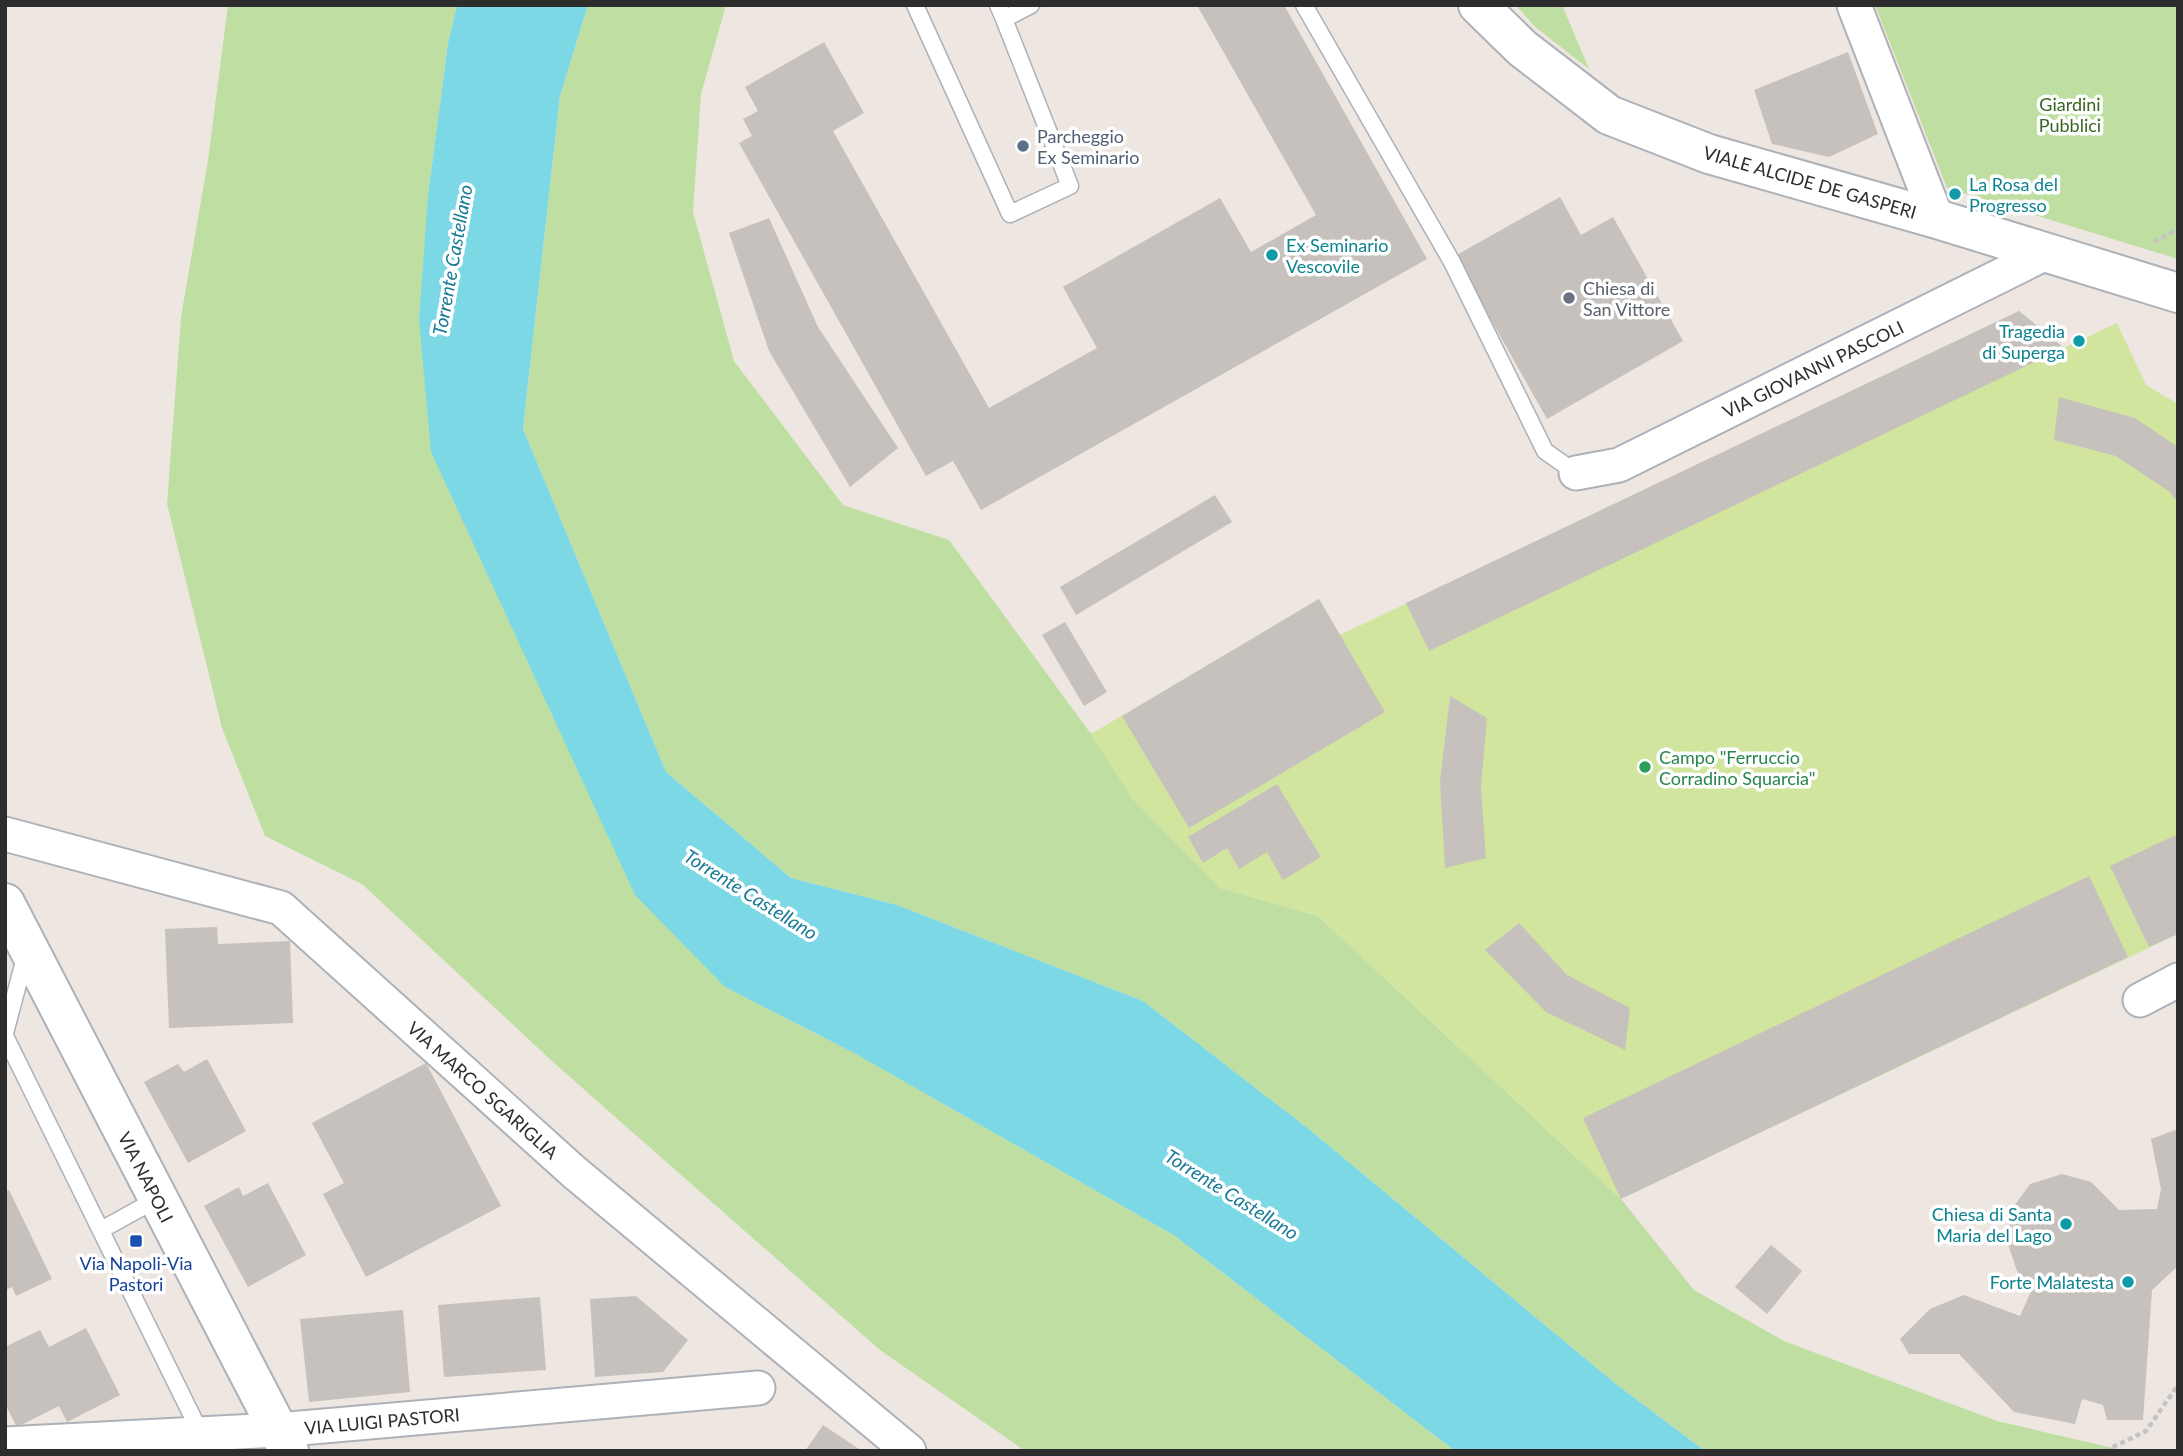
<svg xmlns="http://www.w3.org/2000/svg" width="2183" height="1456" font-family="Lato,sans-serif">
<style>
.green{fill:#bfdfa2}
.pitch{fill:#d1e59f}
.water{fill:#7dd8e6}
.building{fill:#c6c1bc}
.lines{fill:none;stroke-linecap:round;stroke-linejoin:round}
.lane-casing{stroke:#adb1b8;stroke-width:19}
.street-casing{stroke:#adb1b8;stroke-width:37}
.secondary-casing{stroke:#adb1b8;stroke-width:42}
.path{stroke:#c4c4c4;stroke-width:4.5;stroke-dasharray:5 3.5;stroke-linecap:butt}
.lane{stroke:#fff;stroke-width:16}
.street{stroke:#fff;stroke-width:33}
.secondary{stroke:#fff;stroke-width:38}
.service-dot{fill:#5c6f8a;stroke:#fff;stroke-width:2.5}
.culture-dot{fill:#0f9aa8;stroke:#fff;stroke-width:2.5}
.worship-dot{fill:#6b7280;stroke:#fff;stroke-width:2.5}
.leisure-dot{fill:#2e9e5b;stroke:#fff;stroke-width:2.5}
.transit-dot{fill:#1a4fb4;stroke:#fff;stroke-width:2.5}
.labels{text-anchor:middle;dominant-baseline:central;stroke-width:7;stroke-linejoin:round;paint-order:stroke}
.park-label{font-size:18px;fill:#386621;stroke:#fff}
.service-label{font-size:18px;fill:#4e5e75;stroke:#fff;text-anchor:start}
.street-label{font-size:18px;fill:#2d2d2d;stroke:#fff}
.culture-label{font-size:18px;fill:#0d838f;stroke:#fff;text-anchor:end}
.worship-label{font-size:18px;fill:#5b616d;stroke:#fff;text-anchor:start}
.leisure-label{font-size:18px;fill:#27864d;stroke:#fff;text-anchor:start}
.transit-label{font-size:18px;fill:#164399;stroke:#fff}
.water-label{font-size:19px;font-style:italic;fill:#187b96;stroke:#fff}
</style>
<rect width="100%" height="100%" fill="#ede6e1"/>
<path class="green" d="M228 5H457L448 43 428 195 725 987 854 1053 1175 1236 1455 1451H1025L880 1350 554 1063 362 884 265 836 222 728 167 504 181 317 208 160Z
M588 5H726L701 94 693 212 734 361 843 505 949 540 1091 734 1133 799 1220 888 1318 916 1621 1199 1694 1290 1784 1341 1997 1421 2126 1451H1705L1616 1384 1310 1130 1143 1001 897 905 791 878 666 772 523 429 560 96Z
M1516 5H1562L1589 69 1534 26Z
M1875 5H2178V259L1947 188Z"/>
<path class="pitch" d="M2019 311 2064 348 2117 323 2146 385 2178 404V934L1621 1199 1318 916 1220 888 1133 799 1091 734 1319 599 1340 635Z"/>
<path class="water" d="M457 5H588L560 96 523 429 666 772 791 878 897 905 1143 1001 1310 1130 1616 1384 1705 1451H1455L1175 1236 854 1053 725 987 635 895 431 452 419 320 428 195 448 43Z"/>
<path class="building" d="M1202 5H1284L1427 259 981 510 953 461 926 476 739 143 752 136 743 119 758 111 745 87 824 42 864 113 833 131 989 408 1097 348 1063 287 1220 198 1251 252 1316 215 1198 7Z
M1848 52 1878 134 1829 157 1772 144 1754 90Z
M1560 197 1581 235 1613 217 1683 341 1547 419 1455 256Z
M769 218 818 327 898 448 850 487 769 351 729 233Z
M2019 311 2064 348 1429 651 1406 603Z
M2059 397 2135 418 2178 447V503L2170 492 2116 456 2054 440Z
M1215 495 1232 522 1076 615 1060 587Z
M1319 599 1385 712 1189 828 1122 716Z
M1065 622 1107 692 1084 706 1042 635Z
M1450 696 1487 718 1481 787 1486 858 1445 868 1440 781Z
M1277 784 1321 857 1283 880 1267 852 1239 869 1227 848 1203 863 1188 837Z
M2178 834V934L2149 947 2110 866Z
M2089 876 2128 957 1621 1199 1583 1118Z
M1519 923 1567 975 1630 1008 1625 1050 1546 1012 1485 950Z
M217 927 218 944 290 941 293 1023 169 1028 165 929Z
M207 1059 246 1131 188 1163 144 1082 178 1064 184 1072Z
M426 1063 501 1206 366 1277 323 1194 344 1183 312 1123Z
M2178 1129V1266L2152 1290 2143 1420H2107L2103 1405 2082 1399 2075 1424 2014 1412 1959 1354H1909L1900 1339 1930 1309 1964 1295 2020 1316 2033 1287 2017 1271 2006 1238 2015 1205 2030 1184 2062 1174 2091 1182 2119 1210 2157 1209 2161 1189 2151 1139Z
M268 1183 306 1255 248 1287 204 1206 239 1187 243 1196Z
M9 1190 52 1279 16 1296 12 1287 5 1290V1192Z
M1771 1245 1802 1271 1767 1314 1735 1287Z
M636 1296 688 1340 663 1372 595 1377 590 1299Z
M540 1297 546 1370 444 1377 438 1305Z
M403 1310 410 1392 309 1402 300 1319Z
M86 1328 120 1395 67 1422 59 1406 17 1427 5 1404V1347L40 1330 49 1347Z
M823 1425 862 1451H805Z"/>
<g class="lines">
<defs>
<path id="lane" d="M915 5 1010 214 1070 186 1004 19
M998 5 1004 19 1031 5
M1304 5 1452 262 1545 451 1576 473
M5 1033 26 954
M5 1036 201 1434
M101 1230 157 1199"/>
<path id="street" d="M1854 5 1937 219
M1576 473 1619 465 2046 253
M5 834 281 908 574 1172 909 1451
M2140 1000 2178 980
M5 1444 278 1430 758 1388"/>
<path id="secondary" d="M1478 5 1522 48 1609 115 1709 154 1937 219 2178 293
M5 903 289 1451"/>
</defs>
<use href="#lane" class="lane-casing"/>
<use href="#street" class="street-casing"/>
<use href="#secondary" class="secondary-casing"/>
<path class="path" d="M2154 242 2178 229
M2105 1451 2146 1431 2178 1385"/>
<use href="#lane" class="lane"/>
<use href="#street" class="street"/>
<use href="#secondary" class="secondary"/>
</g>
<circle class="service-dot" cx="1023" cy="146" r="7"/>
<g class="culture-dot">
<circle cx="1955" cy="194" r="7"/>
<circle cx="1272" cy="255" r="7"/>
<circle cx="2079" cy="341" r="7"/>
<circle cx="2066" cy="1224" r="7"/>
<circle cx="2128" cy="1282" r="7"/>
</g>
<circle class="worship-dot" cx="1569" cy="298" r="7"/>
<circle class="leisure-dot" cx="1645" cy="767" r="7"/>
<rect class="transit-dot" x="129" y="1234" width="14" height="14" rx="3.5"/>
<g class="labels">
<g class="park-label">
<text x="2070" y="104">Giardini<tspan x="2070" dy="21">Pubblici</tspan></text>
</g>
<g class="service-label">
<text x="1037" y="136">Parcheggio<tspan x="1037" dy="21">Ex Seminario</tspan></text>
</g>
<g class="street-label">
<text transform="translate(1810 182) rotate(16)">VIALE ALCIDE DE GASPERI</text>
<text transform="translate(1813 369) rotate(-26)">VIA GIOVANNI PASCOLI</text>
<text transform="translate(483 1090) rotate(42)">VIA MARCO SGARIGLIA</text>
<text transform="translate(146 1177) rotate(63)">VIA NAPOLI</text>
<text transform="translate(382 1421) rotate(-5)">VIA LUIGI PASTORI</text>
</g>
<g class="culture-label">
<text x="1969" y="184" text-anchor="start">La Rosa del<tspan x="1969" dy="21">Progresso</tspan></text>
<text x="1286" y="245" text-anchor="start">Ex Seminario<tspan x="1286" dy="21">Vescovile</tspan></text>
<text x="2065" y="331">Tragedia<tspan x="2065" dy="21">di Superga</tspan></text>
<text x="2052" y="1214">Chiesa di Santa<tspan x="2052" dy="21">Maria del Lago</tspan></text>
<text x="2114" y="1282">Forte Malatesta</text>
</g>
<g class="worship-label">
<text x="1583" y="288">Chiesa di<tspan x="1583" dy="21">San Vittore</tspan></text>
</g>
<g class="leisure-label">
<text x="1659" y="757">Campo "Ferruccio<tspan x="1659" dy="21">Corradino Squarcia"</tspan></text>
</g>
<g class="transit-label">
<text x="136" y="1263">Via Napoli-Via<tspan x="136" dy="21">Pastori</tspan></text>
</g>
<g class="water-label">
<text transform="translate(452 260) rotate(-80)">Torrente Castellano</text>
<text transform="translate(751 894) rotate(32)">Torrente Castellano</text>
<text transform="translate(1232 1194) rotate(32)">Torrente Castellano</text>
</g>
</g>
<rect width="2183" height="1456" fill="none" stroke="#2d2d2d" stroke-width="14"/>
</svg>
